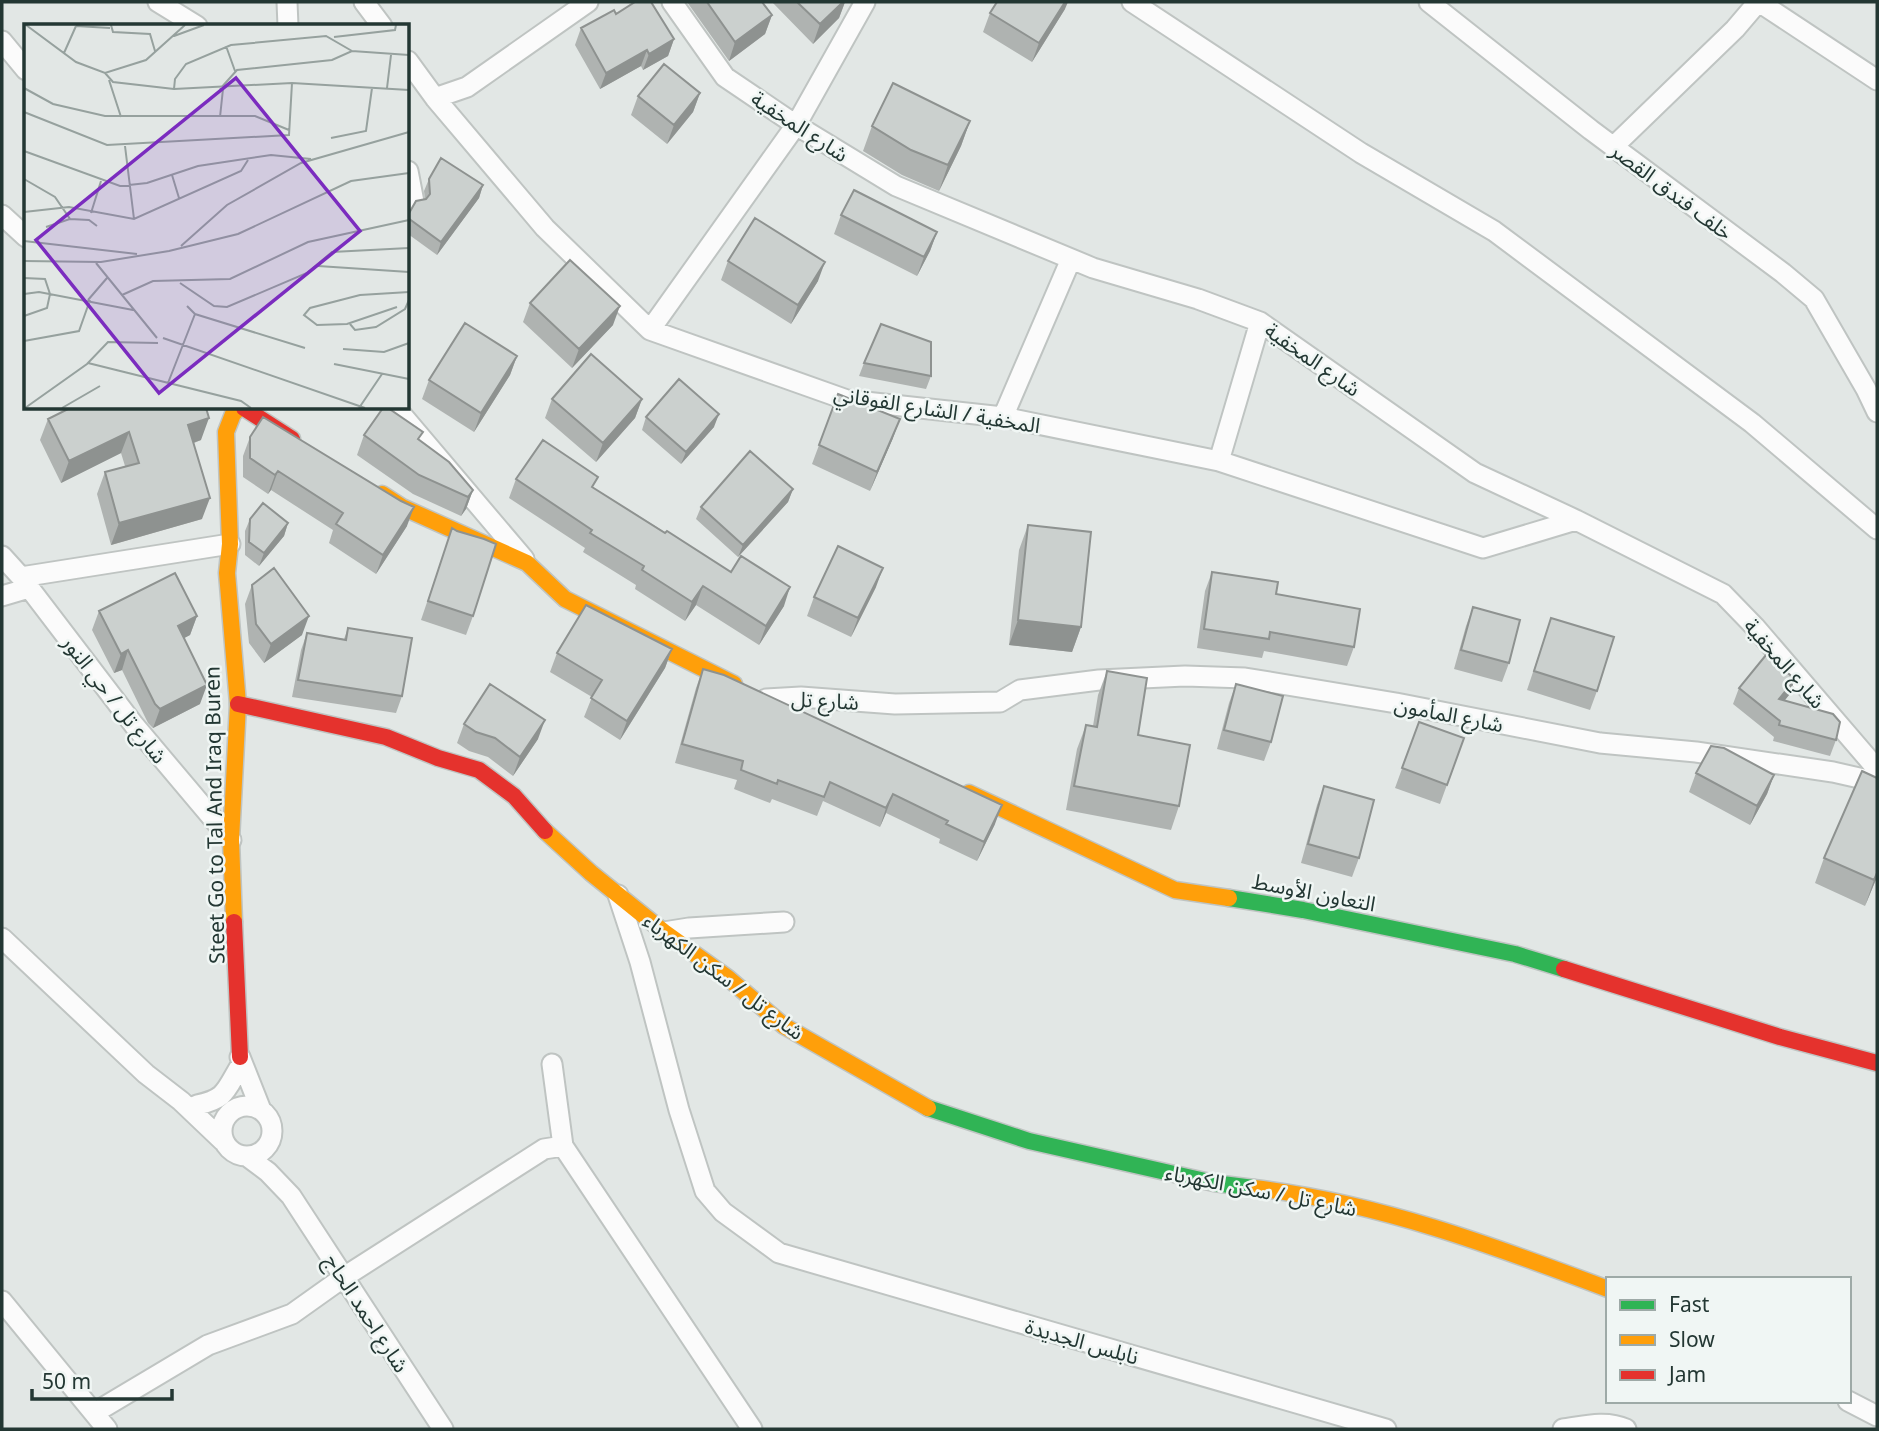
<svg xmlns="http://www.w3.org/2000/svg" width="1879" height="1431" font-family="'Noto Sans','Noto Sans Arabic',sans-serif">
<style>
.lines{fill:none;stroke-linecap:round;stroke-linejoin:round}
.street-casing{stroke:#bfc4c2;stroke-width:23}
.fast-casing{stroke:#bfc4c2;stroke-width:19}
.slow-casing{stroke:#bfc4c2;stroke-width:19}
.jam-casing{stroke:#bfc4c2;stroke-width:19}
.street{stroke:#fbfbfb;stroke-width:19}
.fast{stroke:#30b455;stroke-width:16}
.slow{stroke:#ff9f0a;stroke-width:16}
.jam{stroke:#e5322d;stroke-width:16}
.wall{fill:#afb3b1}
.shaded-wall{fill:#8e9290}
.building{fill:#cbd0ce;stroke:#8e9290;stroke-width:2}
.labels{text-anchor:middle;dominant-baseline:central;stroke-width:5;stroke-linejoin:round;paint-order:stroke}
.street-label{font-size:21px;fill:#233733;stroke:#f0f6f4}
.inset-road{fill:none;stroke:#96a19e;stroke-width:2}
.view{fill:#7b2cbf;fill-opacity:0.15;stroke:#7b2cbf;stroke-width:3.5}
.inset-edge{fill:none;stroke:#233733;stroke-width:3.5}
</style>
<rect width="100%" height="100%" fill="#e2e7e5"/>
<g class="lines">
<defs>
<path id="street" d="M158 2 197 26
M287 2 288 26
M364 2 382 26
M672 2 725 77 796 125 896 186 1093 268 1198 299 1260 322 1475 473 1576 520 1723 594 1755 627 1877 769
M1132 2 1361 153 1494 231 1752 423 1877 529
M1429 2 1591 130 1783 273 1814 299 1866 389 1877 412
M1759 2 1877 80
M2 41 26 70
M408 61 435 98 545 228 650 330 847 400 1003 417 1219 461 1483 548 1576 520
M435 98 467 87 588 2
M1613 147 1735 29 1758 2
M408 171 414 202
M2 215 26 237
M650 330 796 125 865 2
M396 408 524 559
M1003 417 1071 259
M1219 461 1260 322
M2 556 21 577 134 725 231 840
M21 577 230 544
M2 596 29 588
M766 699 801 697 895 704 1000 702 1020 690 1099 680 1185 676 1245 678 1396 703 1600 743 1696 752 1833 772 1877 782
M618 895 640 962 679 1110 705 1191 723 1212 779 1253 1386 1429
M664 932 689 928 784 922
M2 938 146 1074 181 1101 223 1141
M240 1057 261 1110
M552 1064 563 1146 752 1429
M197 1105C225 1099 225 1092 239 1068
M222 1131a25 25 0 1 1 50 0a25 25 0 1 1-50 0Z
M248 1157 268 1172 291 1196 443 1429
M2 1301 107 1429
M1848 1401 1877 1416
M94 1413 208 1345 292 1314 344 1277 544 1149 563 1146
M1563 1429C1584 1426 1606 1420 1626 1429"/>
<path id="fast" d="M1229 898 1303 910 1515 954 1564 969
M928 1108 1029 1141 1214 1183 1254 1188"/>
<path id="slow" d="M382 494 402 507 527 563 565 599 734 684
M969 793 1175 890 1229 898
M545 831 591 873 664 932 728 978 784 1026 928 1108
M234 922 231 840 238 704 227 573 230 544 226 432 233 414 239 408
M1254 1188C1376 1202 1494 1246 1608 1289"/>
<path id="jam" d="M244 408 292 439
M238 704 386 737 438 758 479 770 514 796 545 831
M234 922 240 1057
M1564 969 1780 1037 1877 1063"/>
</defs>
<use href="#street" class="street-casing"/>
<use href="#fast" class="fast-casing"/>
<use href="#slow" class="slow-casing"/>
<use href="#jam" class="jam-casing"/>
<use href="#street" class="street"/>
<use href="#fast" class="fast"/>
<use href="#slow" class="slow"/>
<use href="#jam" class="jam"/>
</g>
<path class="wall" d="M687 2H762L772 15 765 34 729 61Z
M772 2H845L839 18 813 44Z
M1065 9 1032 62 983 32 990 13Z
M616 14 674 39 668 56 643 70 641 66 600 89 575 45 581 28Z
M700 93 693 112 667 144 631 115 638 96Z
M970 121 961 146 939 191 902 175 863 151 872 126Z
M429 179 483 185 479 198 437 255 408 234V215L425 199 424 191Z
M841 215 937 232 930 251 917 276 834 234Z
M728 261 818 281 791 324 721 280Z
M530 303 613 325 572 368 523 322Z
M517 356 510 375 474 432 422 399 429 380Z
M864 363 931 376 926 389 859 376Z
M838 394 893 438 870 491 812 464Z
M552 399H642L635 418 596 462 545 418Z
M646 417 714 427 681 464 642 430Z
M48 419 201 440 194 443 202 519 111 545 97 494 105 472 125 466 121 453 61 483 40 440Z
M364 435 420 441 473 490 466 509 461 516 413 494 357 455Z
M250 437 407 526 376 574 329 543 333 530 271 490 268 494 243 477V456Z
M516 479 594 488 784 606 759 645 696 605 685 621 635 589 636 585 583 552 585 548 509 498Z
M793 489 788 502 738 557 696 519 701 507Z
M250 519 288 523 284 536 259 566 245 555V531Z
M1028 525 1081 627 1072 652 1009 645 1019 550Z
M452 528 473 616 466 635 421 620Z
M1212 572 1276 594 1354 647 1347 666 1264 651 1262 658 1197 648 1205 591Z
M252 585 302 635 264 663 249 643 245 604Z
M876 587 851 637 807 616 814 597Z
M1473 607 1509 663 1502 682 1454 669 1466 626Z
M99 611 197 616 190 635 184 638 200 704 153 728 148 723 122 670 114 673 92 630Z
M1551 618 1597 691 1590 710 1527 690Z
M348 628 402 696 396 713 292 697 301 650 307 633 344 639Z
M672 649 665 668 620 740 584 717 592 697 550 672 557 653Z
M703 669 995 824 977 861 939 843 940 839 886 813 880 827 823 801 817 816 772 799 770 803 734 789 737 780 675 763 696 688Z
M1107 671 1138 735 1179 806 1171 830 1066 810 1077 749 1086 725 1093 726 1098 695Z
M1236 684 1271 742 1264 761 1217 749 1229 703Z
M1739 688 1789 695 1784 701 1836 740 1830 756 1773 741 1774 737 1733 704Z
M1419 722 1464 738 1440 804 1395 788Z
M464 724 538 739 513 776 488 757 469 751 457 743Z
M1696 773 1774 775 1767 794 1750 825 1689 792Z
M1324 786 1359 858 1352 877 1301 863 1317 805Z
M1824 858 1877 877 1865 906 1815 883Z"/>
<path class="shaded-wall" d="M843 2H845L839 18 813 44 820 24Z
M1065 2H1068L1065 9 1032 62 1039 43Z
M772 15 765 34 729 61 735 42Z
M674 39 668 56 643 70 649 54Z
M647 50 641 66 600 89 606 73Z
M700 93 693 112 667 144 674 125Z
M970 121 961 146 939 191 948 165Z
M483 185 479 198 437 255 441 242Z
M937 232 930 251 917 276 924 257Z
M825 262 818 281 791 324 798 305Z
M620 306 613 325 572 368 579 349Z
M517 356 510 375 474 432 481 413Z
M642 399 635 418 596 462 603 443Z
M719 414 714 427 681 464 686 452Z
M209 418 201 440 181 447 188 425Z
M900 419 893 438 870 491 877 472Z
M129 432 121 453 61 483 69 461Z
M278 471 271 490 268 494 275 475Z
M793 489 788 502 738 557 743 545Z
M473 490 466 509 461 516 468 497Z
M210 498 202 519 111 545 119 523Z
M414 507 407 526 376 574 383 555Z
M288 523 284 536 259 566 264 553Z
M883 568 876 587 851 637 858 618Z
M703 586 696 605 685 621 692 602Z
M790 587 784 606 759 645 766 626Z
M197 616 190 635 171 645 178 626Z
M309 616 302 635 264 663 271 644Z
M1018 620 1081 627 1072 652 1009 645Z
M672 649 665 668 620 740 627 721Z
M128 650 122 670 114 673 121 654Z
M1795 679 1789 695 1773 715 1779 699Z
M207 685 200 704 153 728 160 709Z
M545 720 538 739 513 776 520 757Z
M1774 775 1767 794 1750 825 1757 806Z
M893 794 886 813 880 827 886 808Z
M1002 805 995 824 977 861 984 842Z
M1877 873V877L1865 906 1874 880Z"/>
<path class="building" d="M635 2H651L674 39 649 54 647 50 606 73 581 28 614 10 616 14Z
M707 2H762L772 15 735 42Z
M797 2H843L820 24Z
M997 2H1065L1039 43 990 13Z
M664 64 700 93 674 125 638 96Z
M893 83 970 121 948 165 911 150 872 126Z
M441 158 483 185 441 242 408 218V215L416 201 426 199 430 194 429 179Z
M854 190 937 232 924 257 841 215Z
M755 218 825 262 798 305 728 261Z
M570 260 620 306 579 349 530 303Z
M465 323 517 356 481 413 429 380Z
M881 324 931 342V376L864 363Z
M591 354 642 399 603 443 552 399Z
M679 379 719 414 686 452 646 417Z
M838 394 900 419 877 472 819 445Z
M70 408H206L209 418 188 425 210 498 119 523 105 472 139 463 129 432 69 461 48 419Z
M383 408H388L423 432 418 439 449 462 473 490 468 497 419 475 364 435Z
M263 417 401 501 414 507 383 555 336 524 343 513 278 471 275 475 250 458V437Z
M543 440 598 477 592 487 665 533 667 531 731 572 741 556 790 587 766 626 703 586 692 602 642 570 644 566 590 533 592 530 516 479Z
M750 451 793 489 743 545 701 507Z
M263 503 288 523 264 553 249 542 250 519Z
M1028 525 1091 532 1081 627 1018 620Z
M452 528 457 531 484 539 496 544 473 616 428 601Z
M838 546 883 568 858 618 814 597Z
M274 568 309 616 271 644 256 624 252 585Z
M1212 572 1278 582 1276 594 1360 609 1354 647 1270 632 1269 639 1204 629Z
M175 573 197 616 178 626 207 685 160 709 155 704 128 650 121 654 99 611Z
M586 605 672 649 627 721 591 698 602 680 557 653Z
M1473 607 1520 620 1509 663 1461 650Z
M1551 618 1614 637 1597 691 1534 671Z
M348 628 412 638 402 696 298 680 307 633 346 640Z
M1766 655 1795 679 1779 699 1833 714 1840 722 1836 740 1779 725 1780 721 1739 688Z
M703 669 724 675 1002 805 984 842 946 824 948 821 893 794 886 808 830 782 824 797 778 780 777 784 741 770 743 761 682 744Z
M1107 671 1147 678 1138 735 1190 745 1179 806 1074 786 1086 725 1097 727Z
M490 684 545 720 520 757 495 738 476 732 464 724Z
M1236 684 1283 696 1271 742 1224 730Z
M1419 722 1464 738 1447 785 1402 768Z
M1711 746 1724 748 1774 775 1757 806 1696 773Z
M1862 771 1877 778V873L1874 880 1824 858Z
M1324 786 1374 800 1359 858 1308 844Z"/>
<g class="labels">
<g class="street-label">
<text transform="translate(800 126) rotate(33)">شارع المخفية</text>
<text transform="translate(1672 191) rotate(37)">خلف فندق القصر</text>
<text transform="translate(1313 359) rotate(35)">شارع المخفية</text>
<text transform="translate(937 409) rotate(9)">المخفية / الشارع الفوقاني</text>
<text transform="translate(1785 663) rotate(49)">شارع المخفية</text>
<text transform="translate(115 699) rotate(52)">شارع تل / حي النور</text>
<text transform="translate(825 700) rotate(3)">شارع تل</text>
<text transform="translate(1449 714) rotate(11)">شارع المأمون</text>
<text transform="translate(214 815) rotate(-91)">Steet Go to Tal And Iraq Buren</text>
<text transform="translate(1314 892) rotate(11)">التعاون الأوسط</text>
<text transform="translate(724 976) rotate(37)">شارع تل / سكن الكهرباء</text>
<text transform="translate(1261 1190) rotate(11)">شارع تل / سكن الكهرباء</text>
<text transform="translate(367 1313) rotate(57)">شارع احمد الحاج</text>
<text transform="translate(1082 1341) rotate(16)">نابلس الجديدة</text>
</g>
</g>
<g transform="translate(24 24)">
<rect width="385" height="385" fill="#e2e7e5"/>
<path class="inset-road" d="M2 1 52 38 81 49 122 36 161 1M87 1 89 8 126 10 131 27M52 2 86 4M150 12 180 1M310 13 371 6 372 1M202 22 211 47M40 29 52 2M81 49 89 58 150 65 268 59 385 66M85 56 97 93M0 64 29 80 81 92H231L265 106M363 64 367 31M150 65 151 55 162 40 207 21 302 12 328 27M196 65 213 46 308 36 328 27 385 31M0 88 83 121 265 111 268 59M196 93 199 65M307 114 342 107 348 64M101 122 110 195M0 127 96 162 123 159 174 142 247 131 287 135M148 151 155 174M0 155 31 173 46 195 22 203M0 188 45 183 110 195 217 147 224 136M67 189 77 157M46 195 65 196 73 202M0 217 113 230M157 222 203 181 277 139 385 108M0 237 77 238 145 227 214 210 327 157 385 149M72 239 133 314M294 242 385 248M0 254 21 255 26 270 23 284 0 292M156 259 190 282 203 283 283 249 308 228 385 224M0 270 15 268 109 286M98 271 129 257 206 255 284 218 385 196M64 276 83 254M163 282 171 290 281 324M373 283 323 300 293 301 280 291 286 284 336 271 385 268M326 300 331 306 352 303 381 285 385 276M139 314 341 384M0 317 55 307 66 276M319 325 360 328 385 319M64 339 217 377 227 384M310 340 385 355M144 359 171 290M1 384 63 340 84 318 134 319M38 384 76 362M335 384 358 350"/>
<path class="view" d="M212 54 336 207 135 369 12 216Z"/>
<rect width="385" height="385" class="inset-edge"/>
</g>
<rect width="1879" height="1431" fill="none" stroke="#233733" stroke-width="7"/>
<rect x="1606" y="1277" width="245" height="126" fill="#f0f6f4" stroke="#9eaaa7" stroke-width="2"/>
<rect x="1620" y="1300" width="35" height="10" fill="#30b455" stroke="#9eaaa7" stroke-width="2"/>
<text x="1669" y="1312" font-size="21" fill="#233733">Fast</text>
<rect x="1620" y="1335" width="35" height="10" fill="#ff9f0a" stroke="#9eaaa7" stroke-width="2"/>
<text x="1669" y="1347" font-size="21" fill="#233733">Slow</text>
<rect x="1620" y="1370" width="35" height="10" fill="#e5322d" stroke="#9eaaa7" stroke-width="2"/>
<text x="1669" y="1382" font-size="21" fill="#233733">Jam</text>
<path d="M32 1389v10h140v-10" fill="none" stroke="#233733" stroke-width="3.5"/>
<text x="42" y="1389" font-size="21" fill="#233733" stroke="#f0f6f4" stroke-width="5" paint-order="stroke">50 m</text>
</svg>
